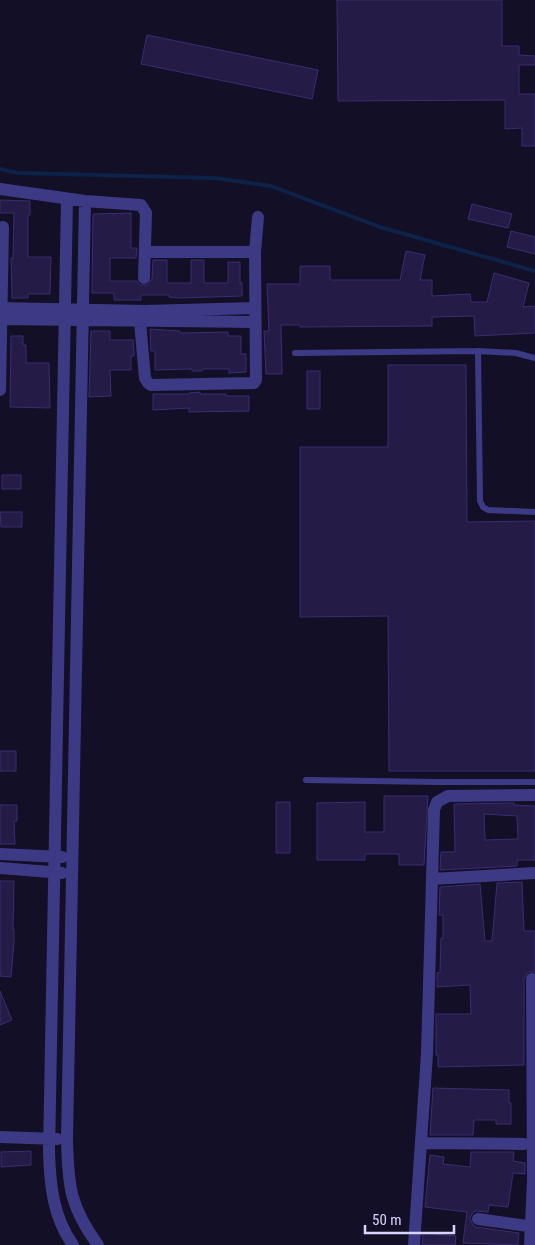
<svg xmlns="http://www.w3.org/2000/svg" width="535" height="1245" font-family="'Roboto Condensed',sans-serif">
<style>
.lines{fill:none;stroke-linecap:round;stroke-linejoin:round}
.stream{stroke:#0c2248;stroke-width:4}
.building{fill:#241b47;stroke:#3b2d73;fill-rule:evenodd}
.lane{stroke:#3d3a85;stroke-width:6}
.street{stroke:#3d3a85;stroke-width:12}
</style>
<rect width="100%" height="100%" fill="#130f26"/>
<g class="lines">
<path class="stream" d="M0 169 18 173 215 178 271 186 380 227 535 271"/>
</g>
<path class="building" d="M337 0H502V46H519V55L535 56V65H519V94H535V146H522V128L505 129V100L338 101Z
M147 35 318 70 312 99 141 64Z
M0 200 30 201V215H28V257H51L50 294H28V298H12L11 258H13L14 213H0Z
M472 204 512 214 508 228 468 219Z
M131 213V248H137L136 258H110V281H137L140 285H147L152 279 153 260H167V283H191V260H204V283H228V262H240V283H242V296L180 298 169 297V295H141V300H114V293H92L93 214Z
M511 231 535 237V254L507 247Z
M406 251 425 255 420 280H432V296L470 294 471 302H487L494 273 529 283 523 307 535 306V333L475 336 474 316 432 317V326L300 327V325H281L282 374H266L264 331H269L267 284H300V266H330V280H400Z
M150 329 180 331V333L228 332V336H241V354H246V372L229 373V369H202V371H192V369L155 370V351H151Z
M91 331H110V340H133L134 351V356H131V370H110L111 396 89 397Z
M11 336H23V345H26V363H49L50 408 10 407Z
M388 365H466L467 522 535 521V771H389L388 616 300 617V447H388Z
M307 371H320V409H307Z
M200 392V394H226V396H249V411L189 412V408L153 410V394H189V393Z
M2 475H21V489H2Z
M0 512H22V527H1Z
M0 751H16V771H0Z
M384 796H428L424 865H399V854H365V860H317V803L365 802V832H384Z
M276 802H290V853H276Z
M514 803V805L535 806V860H517V866L440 870 441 852H455L454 804ZM484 814 517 816 518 839 485 840Z
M0 805H17V821H14L15 844H0Z
M0 881H14L13 929H14V942L11 977 0 976Z
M522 882 524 931H535V972H528L524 979V1065L438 1067V1055H436V1014H471L470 985 437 987V973L440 972 441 938H443V915H439L440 887 480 884 485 941H492L497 883Z
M0 991 12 1020 0 1025Z
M433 1088 509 1090V1103H511V1124H496V1120H474L473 1135H430Z
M31 1151V1165L1 1167V1152Z
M471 1152H514L513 1161 525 1163V1174L513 1173 508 1207 489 1205 488 1212 475 1211 472 1214 470 1218 473 1225 476 1227 519 1233 518 1245 463 1243 467 1212 425 1207 430 1155 444 1157 443 1164 470 1167Z
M423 1233 456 1236 455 1245H422Z"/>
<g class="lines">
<path class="lane" d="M478 351 480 501 483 507 488 510 535 512
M295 353 478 351 516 353 535 358
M306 780 437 782H535"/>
<path class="street" d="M0 189 85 201 141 205 146 213 144 278
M67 199 49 1152C50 1185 53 1217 73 1245
M85 201 67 1139C68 1186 70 1207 98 1245
M146 252H255
M0 308 145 311 255 308
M0 319 255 322
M140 322 145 378 148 383 151 385 254 383 256 380 255 252 258 217
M0 390 3 227
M0 854 62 857
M0 868 62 873
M432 879 535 873
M0 1137 57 1139
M422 1143 524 1144
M478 1219 535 1227
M414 1245 427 1054 434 810 437 802 448 796 535 795
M530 1245 533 1180 532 979"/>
</g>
<path d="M365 1225v8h89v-8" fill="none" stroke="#d9d4ff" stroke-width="2.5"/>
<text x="372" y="1225" font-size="15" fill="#d9d4ff" stroke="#130f26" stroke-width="4" paint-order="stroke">50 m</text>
</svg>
